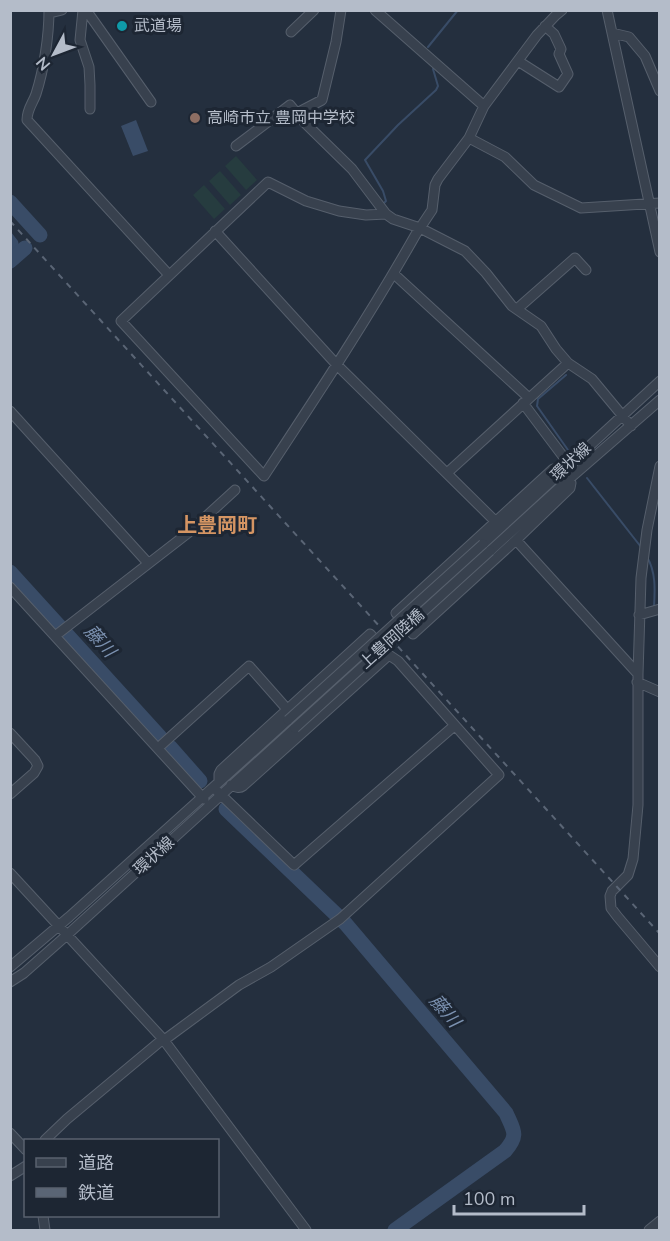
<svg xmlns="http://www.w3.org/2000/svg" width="670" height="1241" font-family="'Nunito Sans','Noto Sans JP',sans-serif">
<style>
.green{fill:#263c3f}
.water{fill:#394c67}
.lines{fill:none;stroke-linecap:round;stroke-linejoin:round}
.stream{stroke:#394c67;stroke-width:2}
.river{stroke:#394c67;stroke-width:15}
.minor-casing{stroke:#565f6c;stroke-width:11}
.minor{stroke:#38414e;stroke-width:9}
.rail{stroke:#5a6575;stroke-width:2;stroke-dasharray:6 6;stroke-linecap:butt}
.minor-bridge-casing{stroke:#565f6c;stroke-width:11;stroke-linecap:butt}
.minor-bridge{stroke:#38414e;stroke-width:9}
.culture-dot{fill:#0f9aa8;stroke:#1d2633;stroke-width:2}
.education-dot{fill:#8d6e63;stroke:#1d2633;stroke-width:2}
.labels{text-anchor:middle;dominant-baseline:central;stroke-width:6;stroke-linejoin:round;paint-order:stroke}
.poi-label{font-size:16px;fill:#b4bcc9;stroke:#1d2633;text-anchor:start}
.street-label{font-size:16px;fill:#b4bcc9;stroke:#1d2633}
.water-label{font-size:18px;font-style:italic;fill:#7c92b1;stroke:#1d2633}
.quarter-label{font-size:20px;font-weight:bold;fill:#d59563;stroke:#1d2633}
</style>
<rect width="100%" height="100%" fill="#242f3e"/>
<path class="green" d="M236 156 257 180 246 190 225 166Z
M220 171 241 195 230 205 209 181Z
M204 185 225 209 214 219 193 195Z"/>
<path class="water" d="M136 120 148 151 133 156 121 126Z
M11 232 18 241 20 250 11 258Z"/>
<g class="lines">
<path class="stream" d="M428 47 458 10
M383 204 386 201 383 191 365 160 398 125 436 90 438 86 433 69
M566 375 538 399 537 406 568 450
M587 478 641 547
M647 557C656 572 655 590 654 607"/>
<path class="river" d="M10 202 40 235
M10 261 25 248
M10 572 160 737
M170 747 200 781
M226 809 345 923 506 1113C514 1131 519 1135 505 1151L395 1230"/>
<defs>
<path id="minor" d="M49 10C49 36 44 69 36 94 33 103 27 109 27 120L169 275
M83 10 80 40 89 67 90 85V109
M86 10 151 102
M375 10 484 106
M562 10 556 15 537 35 484 106 469 138 438 179 435 185 432 210 416 234C369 317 316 397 264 476L121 321 268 182 306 201 339 211 366 215 386 214 393 219 420 228 465 251 486 273 512 306 541 326 556 349 568 363 592 379 631 426
M607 10 660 252
M50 13 62 10
M291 32 314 10
M612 33 629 37 645 56 660 91
M518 61 559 87 568 74 559 54 561 49 554 34 545 26
M297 113 322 100 336 42 341 10
M469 138 505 157 534 185 577 206 581 208 660 203
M236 146 290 105 304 122 352 169 386 214
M215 231 337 365 495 521
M394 274 529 398
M517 309 575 258 586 270
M523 403 571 467
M10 411 148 563
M660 466 647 530 641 578 638 674V805L633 859 628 875 612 891 610 896 611 908 617 916 660 967
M447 473 568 363
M560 473 553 469 396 613 413 634 516 540 570 488 571 483 569 479
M516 540 638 674
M483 544 660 381
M490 551 569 479 660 400
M10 587 204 799
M639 615 660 609
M55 636 188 533 235 490
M637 682 660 692
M10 733 35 760 38 766 34 773 10 794
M158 748 249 666 287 709
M231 785C236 787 239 789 243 786L389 655
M217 791 294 865 454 726
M10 873 163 1039 306 1230
M10 967 69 917 288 720
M10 982 24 973 67 935 295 728
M10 1133 26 1150
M45 1140 67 1119 163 1039 167 1038 239 985 271 967 340 919 499 775 398 661 389 655 370 634 221 770 219 774V781
M10 1176 26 1166
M43 1216 45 1230
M649 1230 660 1221"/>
</defs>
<use href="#minor" class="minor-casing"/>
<use href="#minor" class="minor"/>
<path class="rail" d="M10 221 660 934"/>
<defs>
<path id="minor-bridge" d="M288 720 483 544
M295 728 490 551"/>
</defs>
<use href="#minor-bridge" class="minor-bridge-casing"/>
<use href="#minor-bridge" class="minor-bridge"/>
</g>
<circle class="culture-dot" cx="122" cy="26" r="6"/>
<circle class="education-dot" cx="195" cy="118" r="6"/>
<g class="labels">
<g class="poi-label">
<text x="134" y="26">武道場</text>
<text x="207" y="118">高崎市立 豊岡中学校</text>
</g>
<g class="street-label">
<text transform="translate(571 462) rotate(-43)">環状線</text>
<text transform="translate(392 639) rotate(-42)">上豊岡陸橋</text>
<text transform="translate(154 856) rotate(-42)">環状線</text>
</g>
<g class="water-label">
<text transform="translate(100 641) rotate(48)">藤川</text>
<text transform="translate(445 1011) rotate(50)">藤川</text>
</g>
<g class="quarter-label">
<text x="217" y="525">上豊岡町</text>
</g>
</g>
<rect width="670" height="1241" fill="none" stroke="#b4bcc9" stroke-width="24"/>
<rect x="24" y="1139" width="195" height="78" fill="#1d2633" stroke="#59626f" stroke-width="1.5"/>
<rect x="36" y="1158" width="30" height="9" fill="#38414e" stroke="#59626f" stroke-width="1.5"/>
<text x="78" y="1169" font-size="18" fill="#b4bcc9">道路</text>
<rect x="36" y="1188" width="30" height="9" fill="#5a6575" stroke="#59626f" stroke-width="1.5"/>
<text x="78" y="1199" font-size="18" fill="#b4bcc9">鉄道</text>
<g transform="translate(54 54) rotate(229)" stroke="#1d2633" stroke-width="4.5" paint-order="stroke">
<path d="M0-4.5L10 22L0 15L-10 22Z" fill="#b4bcc9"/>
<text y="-9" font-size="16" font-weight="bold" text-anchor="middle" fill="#b4bcc9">N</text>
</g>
<path d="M454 1205v9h130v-9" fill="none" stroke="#b4bcc9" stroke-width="3"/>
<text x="463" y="1205" font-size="18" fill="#b4bcc9" stroke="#1d2633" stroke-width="4.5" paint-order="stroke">100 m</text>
</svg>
